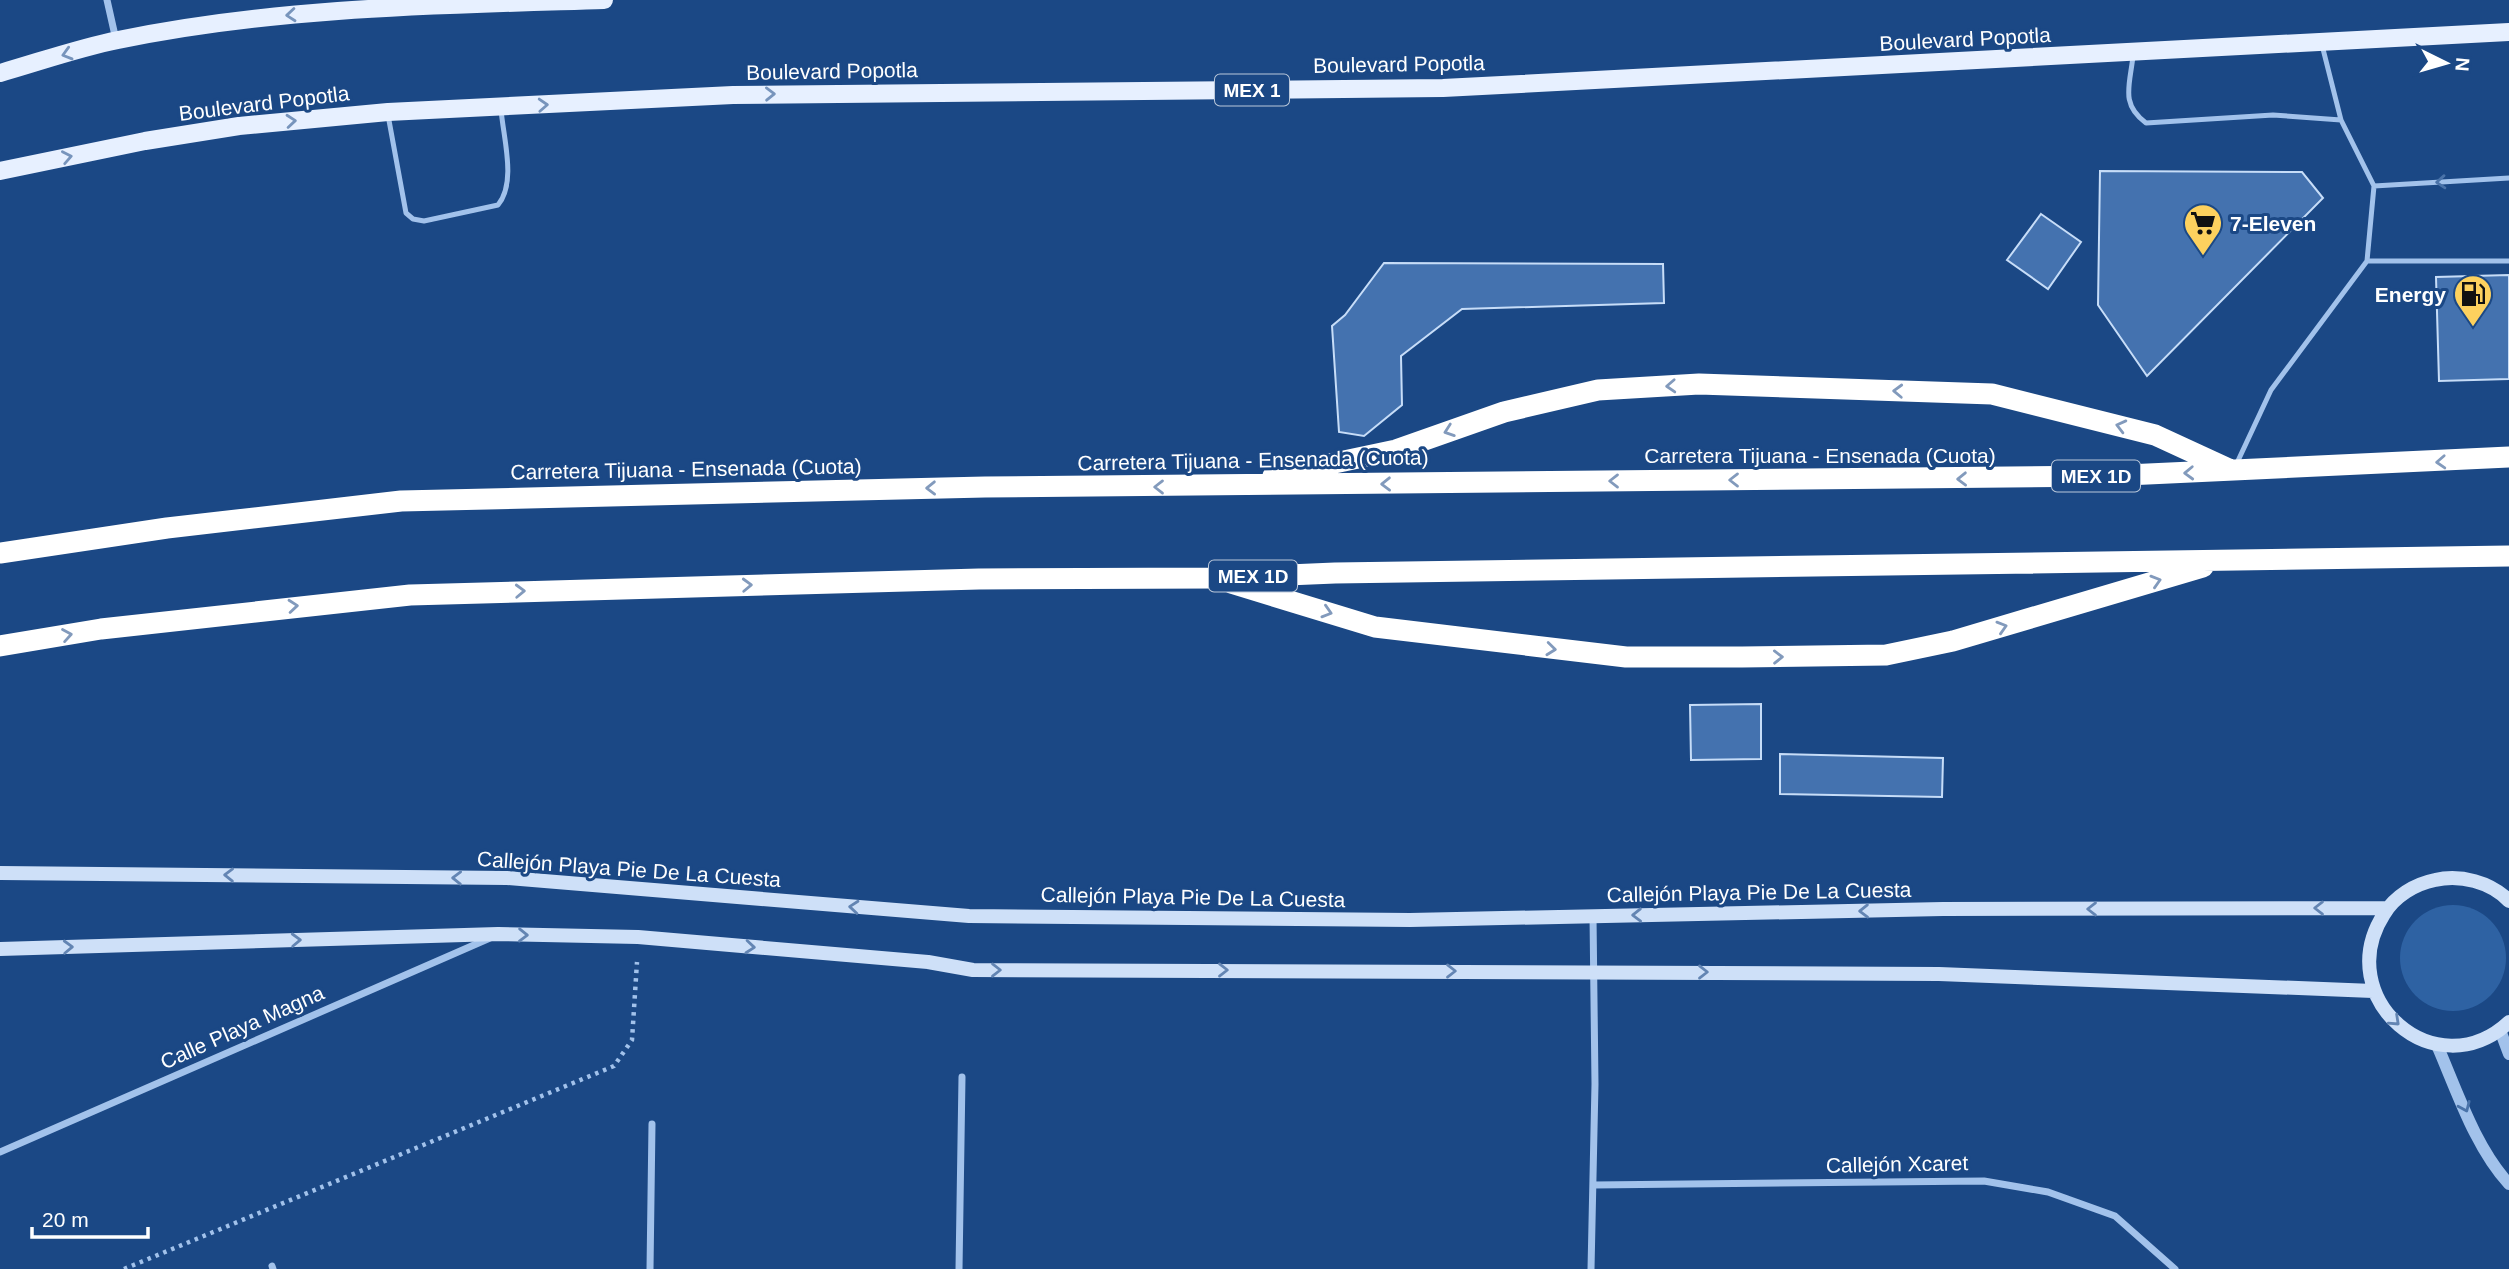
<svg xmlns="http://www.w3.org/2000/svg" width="2509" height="1269" font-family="Arial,sans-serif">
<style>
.green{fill:#2e62a3}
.building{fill:#4472af;stroke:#c7ddf8;stroke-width:2}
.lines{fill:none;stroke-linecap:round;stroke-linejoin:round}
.path{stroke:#a2c2eb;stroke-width:4.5;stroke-dasharray:3.5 5;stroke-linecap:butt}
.service{stroke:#a2c2eb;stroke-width:5}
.minor{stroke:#a2c2eb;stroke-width:7}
.tertiary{stroke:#a2c2eb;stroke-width:12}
.secondary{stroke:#cee0f8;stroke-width:14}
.primary{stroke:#e7f0ff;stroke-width:18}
.motorway{stroke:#fff;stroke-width:21}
.oneway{stroke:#7794bc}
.oneway2{stroke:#4a73a9}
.oneway3{stroke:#829abc}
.oneway4{stroke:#6385b3}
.labels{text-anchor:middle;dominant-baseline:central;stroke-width:6;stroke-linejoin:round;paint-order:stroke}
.shield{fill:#1b4885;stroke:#bbc8da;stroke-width:2}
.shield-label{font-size:19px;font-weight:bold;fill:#fff}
.street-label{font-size:21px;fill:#fff;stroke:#1b4885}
.poi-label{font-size:21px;font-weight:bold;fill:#fff;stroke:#1b4885;text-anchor:start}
</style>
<rect width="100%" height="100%" fill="#1b4885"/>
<path class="green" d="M2400 958a53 53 0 1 1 106 0a53 53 0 1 1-106 0Z"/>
<path class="building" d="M2100 171 2302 172 2323 198 2147 376 2098 305Z
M2041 214 2081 242 2048 289 2007 260Z
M1384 263 1663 264 1664 303 1462 309 1401 356 1402 405 1364 436 1339 432 1332 326 1345 315Z
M2509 275V379L2439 381 2436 277Z
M1761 704V759L1691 760 1690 705Z
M1780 754 1943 758 1942 797 1780 794Z"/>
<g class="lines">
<path class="path" d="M124 1269 614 1066 632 1040 637 962"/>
<path class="service" d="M2322 45 2341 120
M2133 56C2130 85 2120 104 2146 123L2273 115 2341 120 2374 186 2367 261 2271 390 2236 465
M388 115 406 213 413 219 424 221 498 205C517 182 503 137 501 109
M2374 186 2509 178
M2367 261H2509"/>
<path class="minor" d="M107 0 116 40
M0 1152 490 938
M1594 1185 1984 1181 2048 1192 2115 1216 2175 1269
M272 1266 273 1269
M650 1269 652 1124
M959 1269 962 1077
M1591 1269 1595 1084 1593 916"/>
<path class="tertiary" d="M2500 1030 2509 1054
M2437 1045C2457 1091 2475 1147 2509 1184"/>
<path class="secondary" d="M0 873 507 878 969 916 1410 920 1943 909 2387 908
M2509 901C2491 882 2460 874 2435 880 2415 884 2395 896 2384 914 2330 998 2436 1090 2509 1022
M0 949 498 934 638 937 928 962 973 970 1939 974 2373 991"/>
<path class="primary" d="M0 73C39 62 78 48 118 40 277 7 441 5 604 0
M0 171 145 141 239 126 388 112 733 95 1443 88 2509 32"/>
<path class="motorway" d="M1273 476 1396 450 1504 412 1598 390 1699 384 1992 394 2155 435 2231 470
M0 553 167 528 401 501 985 487 2105 476 2509 457
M1231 583 1375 627 1626 657H1742L1886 655 1953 641 2203 567
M0 646 101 629 410 595 979 579 1215 578 1335 573 2509 556"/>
</g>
<defs><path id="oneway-chevron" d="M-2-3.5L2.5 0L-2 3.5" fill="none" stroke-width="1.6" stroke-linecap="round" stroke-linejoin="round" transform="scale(1.75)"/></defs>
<g class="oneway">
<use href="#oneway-chevron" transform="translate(291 15) rotate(175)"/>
<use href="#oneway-chevron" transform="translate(67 54) rotate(164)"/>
<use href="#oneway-chevron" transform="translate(770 94) rotate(-1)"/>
<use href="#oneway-chevron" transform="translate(543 105) rotate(-3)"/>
<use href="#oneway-chevron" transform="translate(291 121) rotate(-5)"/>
<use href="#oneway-chevron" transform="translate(67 157) rotate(-11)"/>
</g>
<g class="oneway2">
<use href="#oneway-chevron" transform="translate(2441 182) rotate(176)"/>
<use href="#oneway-chevron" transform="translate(2465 1107) rotate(66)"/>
</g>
<g class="oneway3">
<use href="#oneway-chevron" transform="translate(1671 386) rotate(177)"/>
<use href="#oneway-chevron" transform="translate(1898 391) rotate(-178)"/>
<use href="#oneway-chevron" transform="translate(2121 426) rotate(-166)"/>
<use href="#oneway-chevron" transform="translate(1449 431) rotate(161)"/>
<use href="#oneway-chevron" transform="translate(2441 462) rotate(177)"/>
<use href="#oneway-chevron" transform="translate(2189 473) rotate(178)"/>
<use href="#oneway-chevron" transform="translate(1962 479) rotate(179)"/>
<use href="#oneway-chevron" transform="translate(1734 480) rotate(180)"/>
<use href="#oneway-chevron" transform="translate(1614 481) rotate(180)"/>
<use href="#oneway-chevron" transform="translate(1386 484) rotate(179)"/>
<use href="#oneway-chevron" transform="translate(1159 487) rotate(180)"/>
<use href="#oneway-chevron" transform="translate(931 488) rotate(179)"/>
<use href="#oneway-chevron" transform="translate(2156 581) rotate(-17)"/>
<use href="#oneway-chevron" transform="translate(747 585) rotate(-2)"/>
<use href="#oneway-chevron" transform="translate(520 591) rotate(-2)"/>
<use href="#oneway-chevron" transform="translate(293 606) rotate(-5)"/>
<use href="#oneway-chevron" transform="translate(1327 612) rotate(17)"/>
<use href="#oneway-chevron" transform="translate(2002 627) rotate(-17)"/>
<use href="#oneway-chevron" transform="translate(67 635) rotate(-10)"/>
<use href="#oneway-chevron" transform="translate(1551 649) rotate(6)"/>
<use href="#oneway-chevron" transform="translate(1778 657) rotate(-1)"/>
</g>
<g class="oneway4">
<use href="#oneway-chevron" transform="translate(229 875) rotate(-179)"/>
<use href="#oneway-chevron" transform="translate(457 878) rotate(-179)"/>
<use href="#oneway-chevron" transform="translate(854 907) rotate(-175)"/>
<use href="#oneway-chevron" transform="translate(2319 908) rotate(180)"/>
<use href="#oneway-chevron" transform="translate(2092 909) rotate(180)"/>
<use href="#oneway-chevron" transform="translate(1864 911) rotate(179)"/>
<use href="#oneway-chevron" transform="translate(1637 915) rotate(179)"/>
<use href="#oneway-chevron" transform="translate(523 935) rotate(1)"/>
<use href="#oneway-chevron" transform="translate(296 940) rotate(-2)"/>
<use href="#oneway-chevron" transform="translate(68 947) rotate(-2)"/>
<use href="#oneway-chevron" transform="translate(750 947) rotate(5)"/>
<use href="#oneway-chevron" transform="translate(996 970)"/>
<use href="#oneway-chevron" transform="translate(1223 970)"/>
<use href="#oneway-chevron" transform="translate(1451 971)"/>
<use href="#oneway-chevron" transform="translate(1703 972)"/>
<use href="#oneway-chevron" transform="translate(2395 1021) rotate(43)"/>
</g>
<defs>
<symbol id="supermarket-pin" viewBox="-11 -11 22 30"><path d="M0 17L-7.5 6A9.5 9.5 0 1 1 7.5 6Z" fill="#fdd15e" stroke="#1b4885"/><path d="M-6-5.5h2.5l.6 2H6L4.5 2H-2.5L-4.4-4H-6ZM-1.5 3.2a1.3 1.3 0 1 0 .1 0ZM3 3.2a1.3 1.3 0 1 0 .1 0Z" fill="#111"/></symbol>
<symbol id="fuel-pin" viewBox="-11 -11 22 30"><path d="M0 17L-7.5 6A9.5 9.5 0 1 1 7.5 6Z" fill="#fdd15e" stroke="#1b4885"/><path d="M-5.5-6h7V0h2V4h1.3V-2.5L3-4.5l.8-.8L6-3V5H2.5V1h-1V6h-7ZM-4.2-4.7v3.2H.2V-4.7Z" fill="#111"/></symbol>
</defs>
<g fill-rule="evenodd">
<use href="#supermarket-pin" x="2181" y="201" width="44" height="60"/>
<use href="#fuel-pin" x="2451" y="272" width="44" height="60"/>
</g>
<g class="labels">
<g class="shield">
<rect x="1215" y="74.5" width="74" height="31" rx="5"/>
<rect x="2052" y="460.5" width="88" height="31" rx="5"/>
<rect x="1209" y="560.5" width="88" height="31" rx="5"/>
</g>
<g class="shield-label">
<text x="1252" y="90">MEX 1</text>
<text x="2096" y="476">MEX 1D</text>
<text x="1253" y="576">MEX 1D</text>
</g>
<g class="street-label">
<text transform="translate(1965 39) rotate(-3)">Boulevard Popotla</text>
<text transform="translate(1399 64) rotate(-1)">Boulevard Popotla</text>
<text transform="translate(832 71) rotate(-1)">Boulevard Popotla</text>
<text transform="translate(264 103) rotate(-7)">Boulevard Popotla</text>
<text x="1820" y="455">Carretera Tijuana - Ensenada (Cuota)</text>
<text transform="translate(1253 460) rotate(-1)">Carretera Tijuana - Ensenada (Cuota)</text>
<text transform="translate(686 469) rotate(-1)">Carretera Tijuana - Ensenada (Cuota)</text>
<text transform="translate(629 869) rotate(4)">Callejón Playa Pie De La Cuesta</text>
<text transform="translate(1759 892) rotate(-1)">Callejón Playa Pie De La Cuesta</text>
<text transform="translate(1193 897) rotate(1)">Callejón Playa Pie De La Cuesta</text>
<text transform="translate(242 1027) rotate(-24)">Calle Playa Magna</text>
<text transform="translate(1897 1164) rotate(-1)">Callejón Xcaret</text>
</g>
<g class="poi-label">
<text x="2230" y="223">7-Eleven</text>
<text x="2446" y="294" text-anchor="end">Energy</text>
</g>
</g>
<g transform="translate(2446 63) rotate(95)" stroke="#1b4885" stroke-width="5" paint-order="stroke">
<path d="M0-5L12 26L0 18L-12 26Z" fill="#ffffff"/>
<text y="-10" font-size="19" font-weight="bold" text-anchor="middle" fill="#ffffff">N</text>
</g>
<path d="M32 1227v10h116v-10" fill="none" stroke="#ffffff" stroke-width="3.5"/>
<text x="42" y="1227" font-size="21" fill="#ffffff" stroke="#1b4885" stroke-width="5" paint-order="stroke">20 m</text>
</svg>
